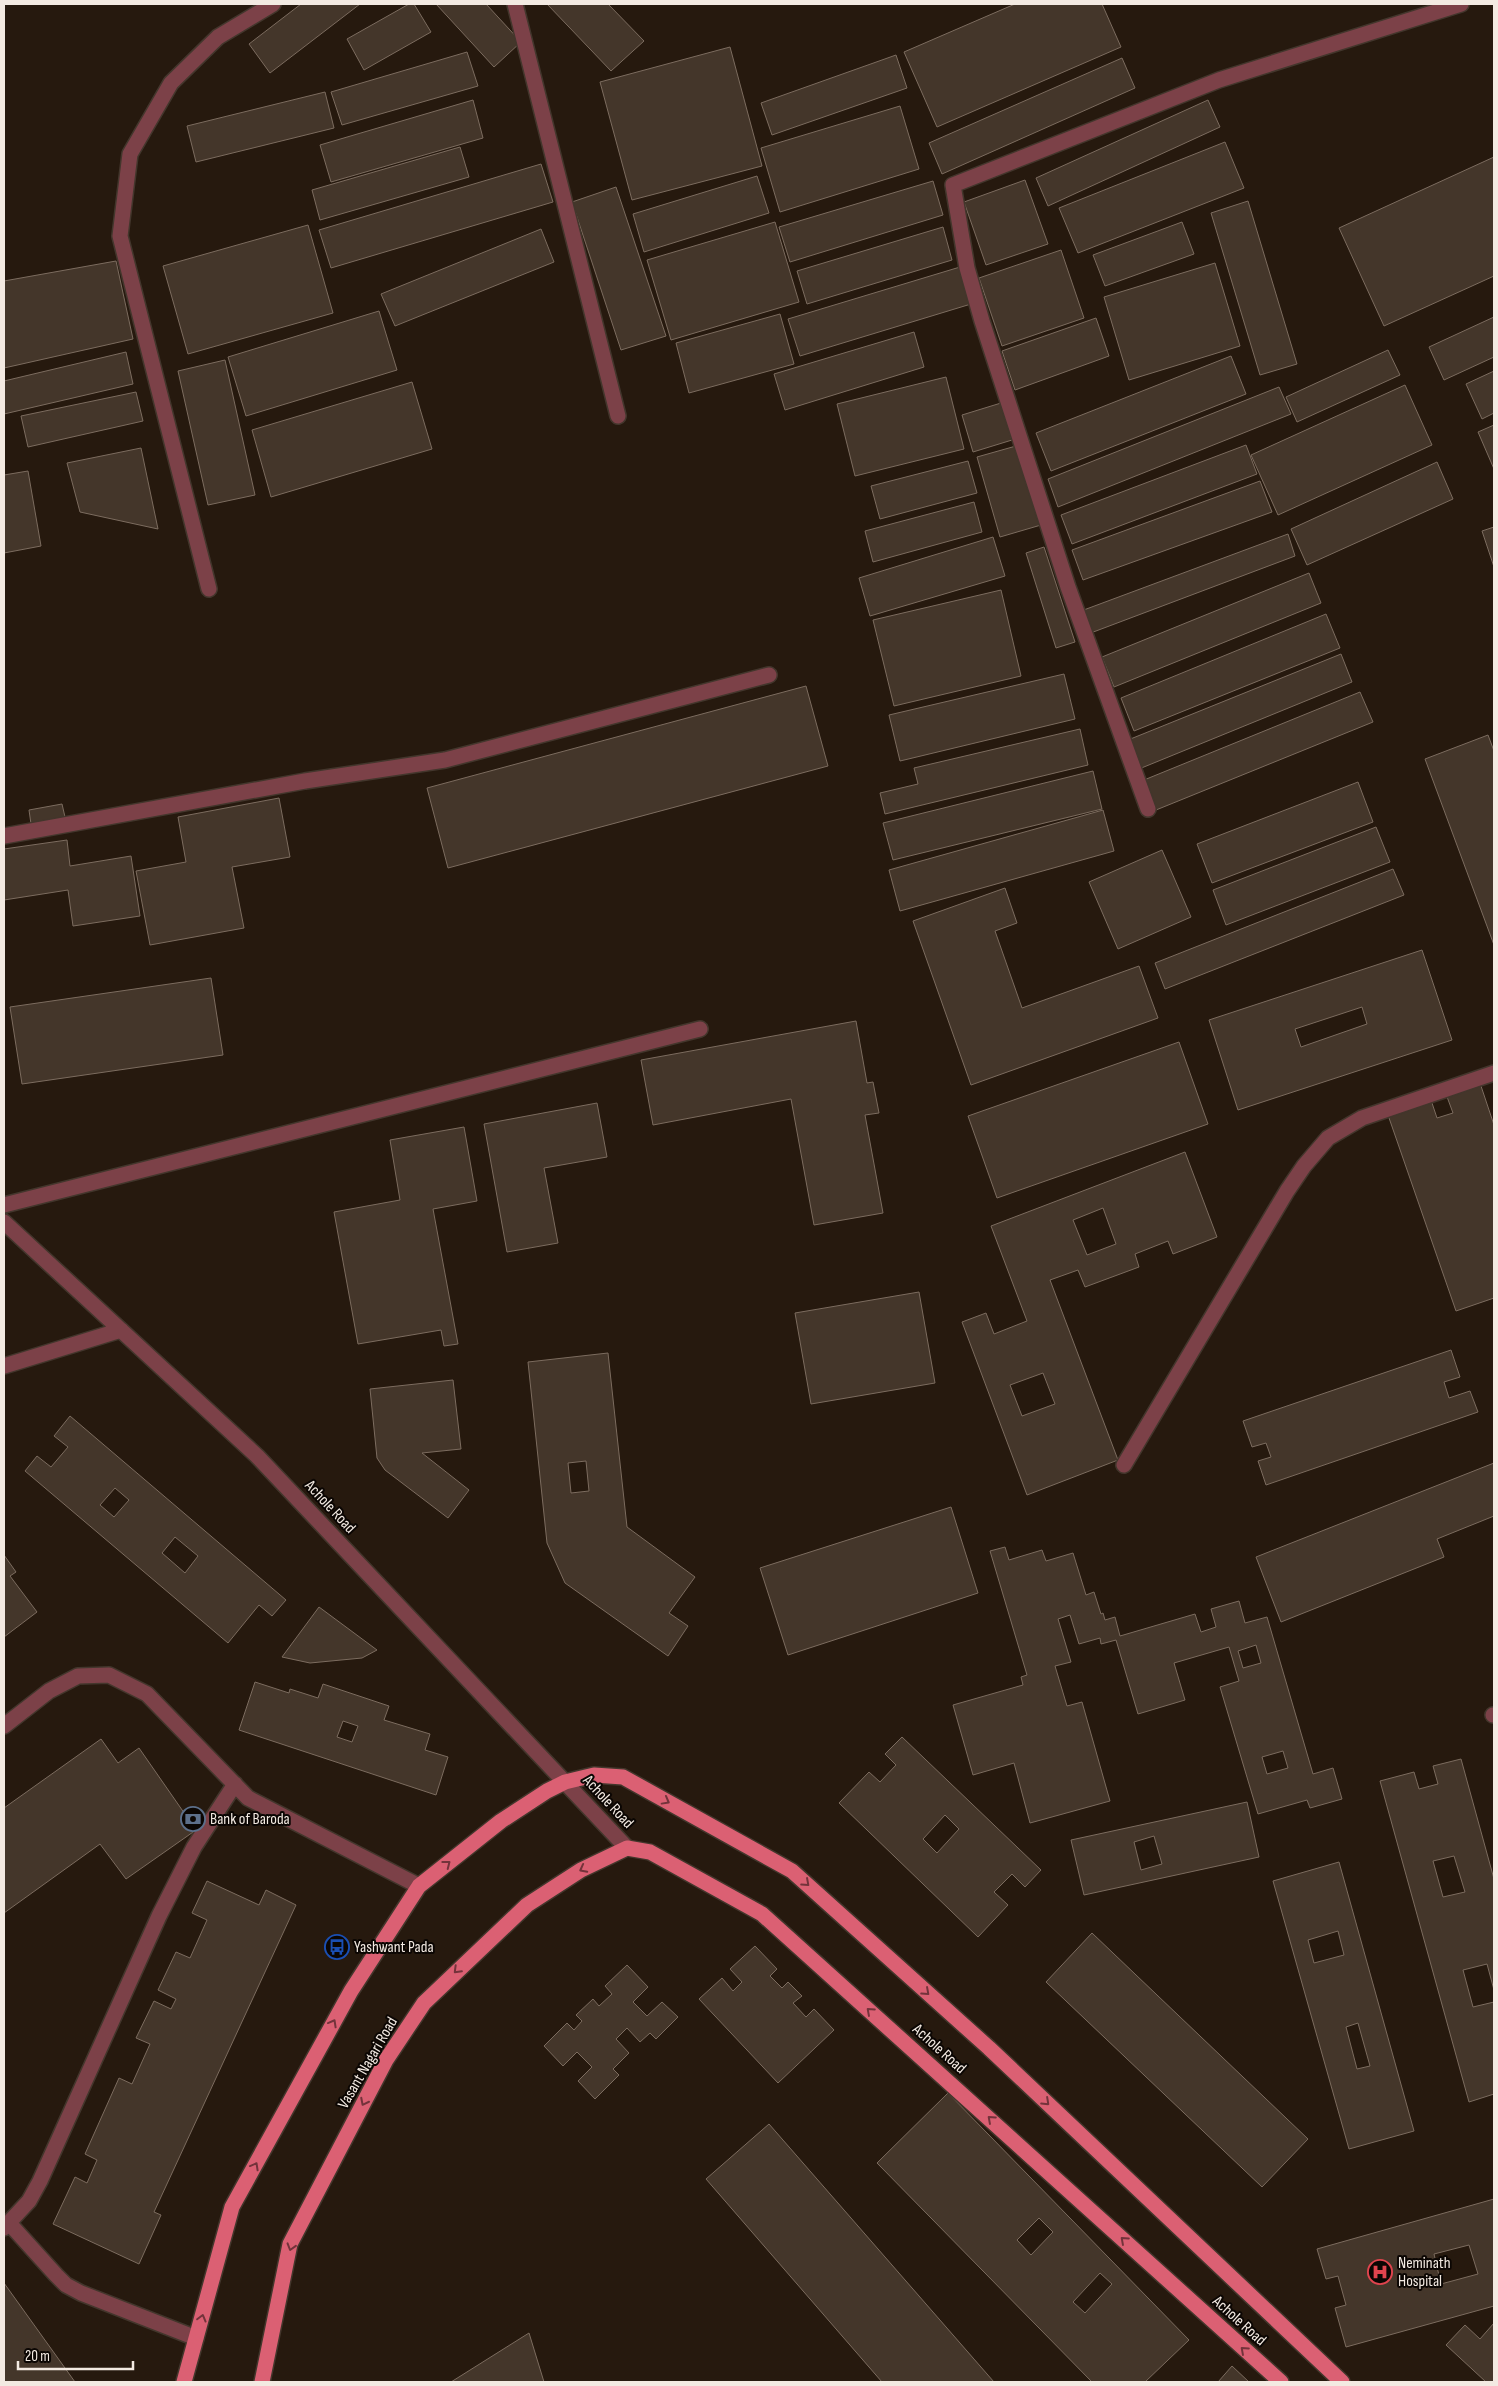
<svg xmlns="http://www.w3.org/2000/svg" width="1498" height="2386" font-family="'Sofia Sans Condensed',sans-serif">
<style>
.building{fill:#44362a;stroke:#7c6c5f;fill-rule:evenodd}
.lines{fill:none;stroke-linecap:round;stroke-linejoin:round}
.minor-casing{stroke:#43362c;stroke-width:18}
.major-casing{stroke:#43362c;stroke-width:18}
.minor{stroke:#7c4148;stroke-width:15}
.major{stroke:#db6073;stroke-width:15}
.oneway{stroke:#73333b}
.labels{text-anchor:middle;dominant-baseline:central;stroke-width:4;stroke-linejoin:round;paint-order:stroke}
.street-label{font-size:16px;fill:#f3eae2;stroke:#0b0603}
.poi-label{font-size:16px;fill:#f3eae2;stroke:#0b0603;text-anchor:start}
</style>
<rect width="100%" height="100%" fill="#26190e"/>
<path class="building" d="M301 4H360L270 73 249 44Z
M409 4H414L431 32 364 70 347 39Z
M436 4H486L521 42 494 67Z
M547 4H608L644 41 611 71Z
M1015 4H1102L1121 47 937 127 904 52Z
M730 47 762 166 632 200 600 82Z
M467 52 478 86 342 125 331 92Z
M896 55 907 88 772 135 761 103Z
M1122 58 1135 88 942 174 929 143Z
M325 92 334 128 196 162 187 126Z
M473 100 483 138 331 182 320 145Z
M1208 100 1220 127 1048 206 1036 178Z
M900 106 919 169 780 212 761 148Z
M1225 142 1244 188 1078 253 1059 208Z
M460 147 469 177 320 220 312 190Z
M1494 157V276L1384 326 1339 228Z
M541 164 553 202 331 268 319 230Z
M757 176 769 213 644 252 633 214Z
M1025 180 1048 244 986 265 964 202Z
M933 181 943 215 790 262 779 227Z
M616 187 666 336 621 350 572 202Z
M1248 201 1297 364 1260 375 1211 213Z
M775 222 799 302 671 340 647 260Z
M1182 222 1194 254 1105 286 1093 255Z
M308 225 333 313 188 354 163 266Z
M943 227 952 260 807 304 797 271Z
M541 229 554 262 395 326 381 294Z
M1061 250 1084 318 1002 346 979 278Z
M116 261 133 339 4 368V281Z
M1215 263 1240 346 1129 380 1104 297Z
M960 267 971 304 800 356 788 319Z
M379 311 397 370 246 416 228 357Z
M780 314 794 364 689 393 676 343Z
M1494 317V357L1444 380 1429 347Z
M1096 318 1109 356 1015 390 1002 351Z
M914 332 924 367 785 410 774 374Z
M1388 350 1400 375 1297 422 1286 397Z
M126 352 133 384 4 414V381Z
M1231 356 1246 394 1051 471 1036 433Z
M225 360 255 495 208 505 178 371Z
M1494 371V413L1482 419 1466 384Z
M946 377 964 449 855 476 837 404Z
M412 382 432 449 271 497 252 430Z
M1405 385 1432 445 1278 515 1251 455Z
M1279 387 1291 414 1058 507 1048 479Z
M136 392 143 421 28 447 21 416Z
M1001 403 1012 440 973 452 962 415Z
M1494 425V469L1478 432Z
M1246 445 1257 474 1072 544 1061 515Z
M1016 446 1041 525 1000 537 977 457Z
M141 448 158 529 80 512 67 463Z
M968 461 977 493 880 519 871 486Z
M1437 462 1453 499 1307 565 1291 529Z
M28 471 41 546 4 553V475Z
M1260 481 1272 512 1083 580 1072 550Z
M974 502 982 532 873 562 865 531Z
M1494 527V567L1482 531Z
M1288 534 1295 556 1088 634 1081 611Z
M993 537 1005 576 870 616 859 578Z
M1044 547 1075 642 1056 648 1026 553Z
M1309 573 1321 603 1114 687 1102 657Z
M1001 590 1021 676 894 706 873 620Z
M1326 614 1340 648 1134 731 1121 698Z
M1341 654 1352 682 1139 769 1128 740Z
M1064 674 1075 719 900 761 889 715Z
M806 686 828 766 448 868 427 788Z
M1360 692 1373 722 1156 810 1144 780Z
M1080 729 1088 765 885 814 880 793 918 784 914 768Z
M1488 735 1494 751V945L1425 759Z
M1093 771 1102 809 893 860 883 823Z
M1358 782 1373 822 1212 883 1197 844Z
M279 798 290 857 232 867 244 928 150 945 136 871 186 862 178 817Z
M62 804 65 817 31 824 29 810Z
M1103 810 1114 851 900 911 889 870Z
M1376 827 1390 862 1226 925 1213 890Z
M67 840 70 866 131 856 140 916 73 926 68 890 4 900V849Z
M1162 850 1191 917 1118 949 1089 882Z
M1393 869 1404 895 1165 989 1155 963Z
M1005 888 1017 923 995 931 1022 1008 1139 966 1158 1018 971 1085 913 921Z
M1422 950 1452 1040 1238 1110 1209 1020ZM1362 1007 1367 1024 1301 1047 1295 1029Z
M211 978 223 1055 22 1084 10 1007Z
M856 1021 867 1083 873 1082 879 1113 865 1115 883 1213 814 1225 791 1099 653 1125 641 1060Z
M1179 1042 1208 1124 997 1198 968 1116Z
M1480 1083 1494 1125V1298L1456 1311 1388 1115 1431 1100 1437 1118 1453 1113 1446 1094Z
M597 1103 607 1157 544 1168 558 1243 507 1252 484 1124Z
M464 1127 477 1201 433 1209 458 1344 444 1346 441 1330 358 1344 334 1212 400 1200 390 1140Z
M1185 1152 1217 1237 1173 1254 1168 1241 1135 1254 1139 1267 1085 1287 1078 1270 1050 1280 1118 1460 1027 1495 962 1322 986 1313 994 1334 1027 1321 991 1226ZM1103 1208 1116 1244 1087 1255 1073 1220ZM1043 1373 1055 1404 1022 1416 1010 1385Z
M919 1292 935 1383 811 1404 795 1313Z
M1451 1350 1460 1377 1444 1382 1449 1398 1470 1391 1478 1412 1266 1485 1258 1461 1271 1457 1266 1443 1252 1447 1243 1421Z
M608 1353 627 1527 695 1577 669 1613 688 1626 668 1656 565 1583 547 1543 528 1362ZM586 1461 589 1491 571 1493 568 1463Z
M453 1380 461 1449 422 1453 469 1490 448 1518 385 1470 377 1458 370 1389Z
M70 1416 286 1600 272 1616 259 1605 228 1643 25 1471 37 1456 51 1467 68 1447 54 1436ZM115 1488 129 1500 114 1517 100 1505ZM175 1537 198 1556 185 1573 162 1553Z
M1494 1463V1516L1437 1539 1444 1557 1281 1622 1256 1557Z
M951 1507 978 1593 788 1655 760 1568Z
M1005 1547 1009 1560 1042 1550 1046 1561 1073 1553 1086 1595 1094 1592 1101 1614 1103 1613 1105 1620 1115 1617 1120 1636 1195 1614 1201 1632 1216 1627 1211 1609 1239 1601 1245 1623 1267 1617 1313 1774 1333 1768 1342 1799 1310 1808 1307 1800 1258 1814 1220 1687 1239 1681 1229 1647 1174 1663 1185 1700 1138 1714 1116 1640 1101 1644 1100 1638 1079 1644 1070 1615 1058 1619 1071 1662 1055 1666 1067 1706 1082 1702 1110 1801 1030 1823 1014 1763 973 1775 953 1705 1023 1685 1021 1677 1027 1675 990 1551ZM1256 1645 1261 1663 1243 1668 1238 1651ZM1283 1751 1288 1768 1267 1774 1262 1757Z
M4 1555 16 1572 10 1576 37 1612 4 1637Z
M319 1607 377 1650 362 1658 310 1663 282 1657Z
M255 1682 289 1693 290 1689 318 1698 323 1684 389 1706 384 1720 430 1734 425 1750 448 1757 436 1795 239 1730ZM343 1721 358 1726 352 1742 337 1737Z
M902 1737 1041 1870 1025 1887 1012 1874 994 1892 1008 1905 978 1937 839 1803 869 1772 880 1782 896 1765 885 1754ZM945 1815 959 1829 937 1853 923 1839Z
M101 1739 118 1763 139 1748 196 1830 126 1879 100 1844 4 1913V1808Z
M1461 1759 1494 1879V1990L1487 1964 1463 1970 1473 2007 1494 2002V2094L1469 2102 1380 1781 1414 1772 1419 1789 1438 1784 1433 1766ZM1454 1856 1465 1892 1443 1897 1433 1861Z
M1247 1802 1259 1857 1084 1895 1071 1840ZM1154 1836 1162 1864 1141 1870 1134 1842Z
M1339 1862 1414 2131 1349 2149 1273 1881ZM1338 1931 1344 1955 1314 1963 1308 1940ZM1358 2023 1370 2066 1357 2069 1346 2027Z
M207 1881 259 1905 266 1890 296 1905 154 2212 161 2215 139 2264 53 2224 75 2177 87 2183 97 2160 85 2154 119 2078 132 2084 150 2044 136 2038 154 2001 171 2009 176 1999 158 1990 176 1952 190 1958 207 1920 192 1913Z
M1092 1933 1308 2139 1262 2187 1046 1982Z
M755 1946 777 1969 770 1976 782 1988 788 1982 802 1996 793 2003 806 2017 814 2009 834 2030 778 2083 699 1999 722 1978 733 1991 742 1982 730 1969Z
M627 1965 648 1987 633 2002 647 2016 662 2002 678 2017 656 2039 650 2033 640 2042 627 2028 616 2039 629 2053 613 2069 619 2075 595 2099 578 2081 592 2067 577 2052 563 2066 544 2046 567 2023 574 2030 582 2021 576 2015 593 1999 599 2006 612 1994 605 1986Z
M948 2093 1189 2340 1145 2382H1092L877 2163ZM1039 2218 1053 2232 1031 2255 1017 2240ZM1100 2273 1112 2284 1085 2313 1073 2302Z
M769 2124 994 2382H882L706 2179Z
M1494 2199V2306L1346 2347 1335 2308 1346 2305 1338 2276 1326 2279 1317 2249ZM1469 2245 1478 2274 1441 2284 1434 2254Z
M4 2283 75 2382H4Z
M1494 2323V2382H1486L1446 2345 1465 2325 1480 2339Z
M529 2333 544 2382H451Z
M1232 2366 1249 2382H1218Z"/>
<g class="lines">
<defs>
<path id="minor" d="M515 4 618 416
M209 589 120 236 130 154 171 83 218 37 273 4
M1148 809 1068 587 982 321 967 268 953 185 1219 80 1461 4
M4 836 305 781 445 760 769 675
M4 1205 700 1029
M4 1222 257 1456 627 1848
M4 1366 121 1330
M1124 1465 1287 1191 1304 1166 1328 1138 1362 1118 1494 1073
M1493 1715H1494
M4 1726 49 1691 78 1676 109 1675 147 1694 248 1798 419 1886
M9 2223 56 2275 66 2285 81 2293 196 2338
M4 2228 29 2201 40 2181 159 1916 194 1847 235 1784"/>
<path id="major" d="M184 2382 232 2207 351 1991 419 1886 501 1821 547 1791 565 1782 594 1775 623 1777 792 1871 989 2048 1342 2382
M262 2382 290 2244 386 2060 424 2003 527 1905 581 1870 627 1848 650 1852 762 1914 1281 2382"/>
</defs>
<use href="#minor" class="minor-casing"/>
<use href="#major" class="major-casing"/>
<use href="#minor" class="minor"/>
<use href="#major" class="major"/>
</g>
<defs><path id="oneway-chevron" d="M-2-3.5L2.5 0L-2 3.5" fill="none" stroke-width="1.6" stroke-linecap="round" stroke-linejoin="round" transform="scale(1.25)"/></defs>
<g class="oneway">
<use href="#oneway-chevron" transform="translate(666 1801) rotate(29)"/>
<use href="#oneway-chevron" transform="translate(447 1864) rotate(-38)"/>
<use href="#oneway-chevron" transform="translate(583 1869) rotate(152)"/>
<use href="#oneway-chevron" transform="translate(806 1883) rotate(42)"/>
<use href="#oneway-chevron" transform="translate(457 1970) rotate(135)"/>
<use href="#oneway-chevron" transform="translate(926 1992) rotate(42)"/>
<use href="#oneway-chevron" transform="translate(870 2011) rotate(-138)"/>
<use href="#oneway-chevron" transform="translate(333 2023) rotate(-61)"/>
<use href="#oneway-chevron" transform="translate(364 2102) rotate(117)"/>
<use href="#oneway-chevron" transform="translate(1046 2102) rotate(43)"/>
<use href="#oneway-chevron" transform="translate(991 2119) rotate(-138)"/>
<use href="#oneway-chevron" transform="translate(255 2166) rotate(-61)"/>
<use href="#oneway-chevron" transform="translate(1124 2240) rotate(-138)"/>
<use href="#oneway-chevron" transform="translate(291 2247) rotate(107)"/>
<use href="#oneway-chevron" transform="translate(202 2318) rotate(-75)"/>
<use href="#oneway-chevron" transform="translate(1244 2350) rotate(-138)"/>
</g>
<defs>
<symbol id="bank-ring" viewBox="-11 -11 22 22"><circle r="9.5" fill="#0b0603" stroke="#5c6f8a" stroke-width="1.5"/><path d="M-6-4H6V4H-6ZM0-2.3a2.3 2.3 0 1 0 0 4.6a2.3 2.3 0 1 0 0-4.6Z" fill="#5c6f8a"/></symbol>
<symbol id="bus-ring" viewBox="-11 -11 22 22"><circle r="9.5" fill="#0b0603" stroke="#1a4fb4" stroke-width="1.5"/><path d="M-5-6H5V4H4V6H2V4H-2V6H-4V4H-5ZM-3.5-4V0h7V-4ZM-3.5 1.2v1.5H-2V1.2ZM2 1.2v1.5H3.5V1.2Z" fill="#1a4fb4"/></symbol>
<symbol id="hospital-ring" viewBox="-11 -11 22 22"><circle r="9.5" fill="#0b0603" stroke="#e0444e" stroke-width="1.5"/><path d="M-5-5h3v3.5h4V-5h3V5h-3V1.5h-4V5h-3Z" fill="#e0444e"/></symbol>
</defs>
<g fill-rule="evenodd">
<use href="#bank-ring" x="179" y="1805" width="28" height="28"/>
<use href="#bus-ring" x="323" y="1933" width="28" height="28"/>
<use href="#hospital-ring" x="1366" y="2258" width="28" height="28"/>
</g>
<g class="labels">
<g class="street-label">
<text transform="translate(330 1507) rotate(47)">Achole Road</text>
<text transform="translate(608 1802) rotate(47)">Achole Road</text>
<text transform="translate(939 2049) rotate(42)">Achole Road</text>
<text transform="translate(368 2063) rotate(-60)">Vasant Nagari Road</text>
<text transform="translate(1239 2321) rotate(42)">Achole Road</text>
</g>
<g class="poi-label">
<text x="210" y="1819">Bank of Baroda</text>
<text x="354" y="1947">Yashwant Pada</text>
<text x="1398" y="2263">Neminath<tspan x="1398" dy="18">Hospital</tspan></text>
</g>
</g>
<rect width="1498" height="2386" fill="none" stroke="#f3eae2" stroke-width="10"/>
<path d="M18 2361v8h115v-8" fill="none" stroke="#f3eae2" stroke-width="2.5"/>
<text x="25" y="2361" font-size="15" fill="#f3eae2" stroke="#0b0603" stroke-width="4" paint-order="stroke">20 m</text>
</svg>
